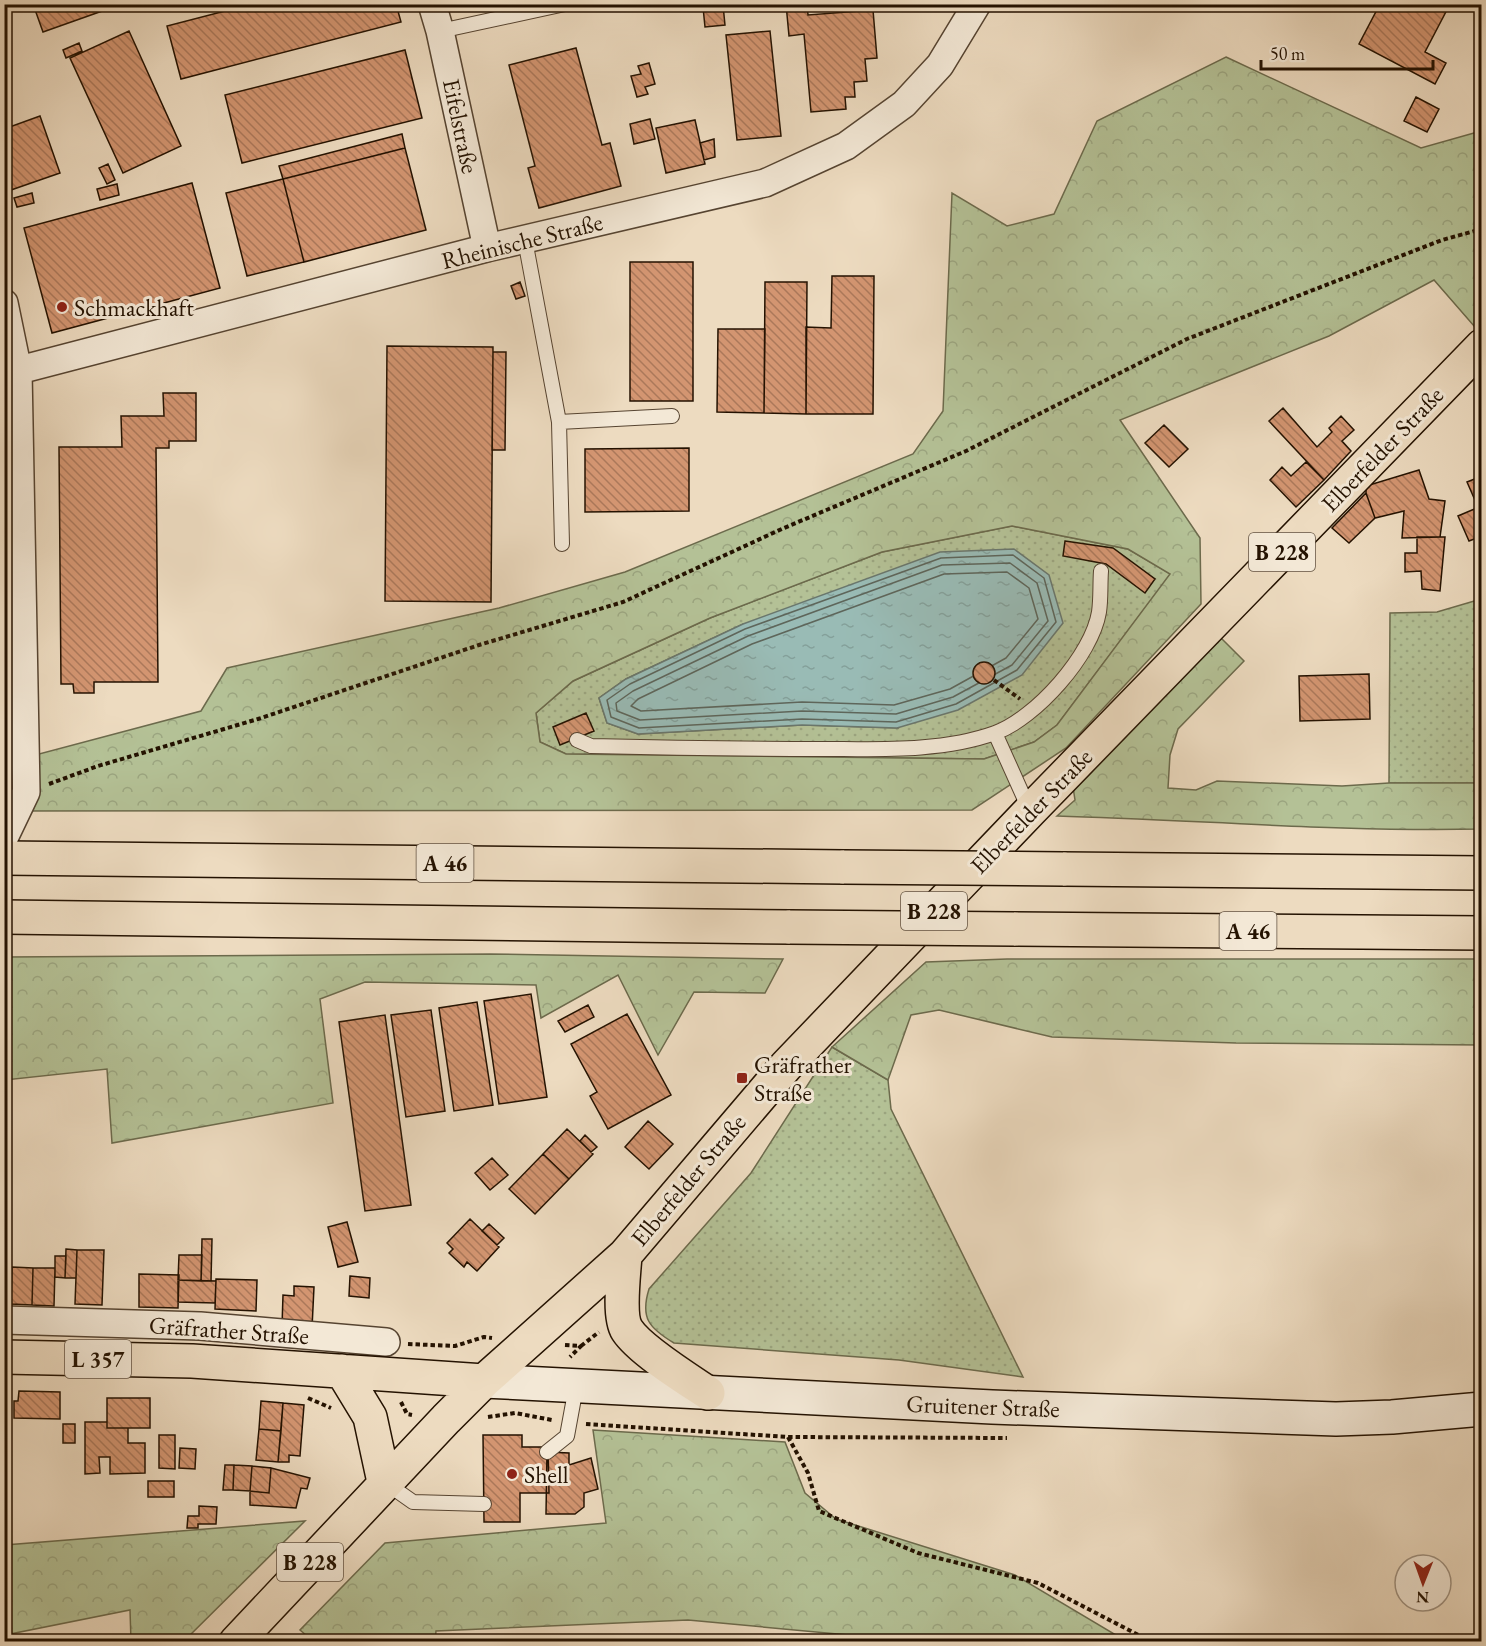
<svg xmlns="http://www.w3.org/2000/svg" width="1486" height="1646" font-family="'EB Garamond',serif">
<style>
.grass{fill:url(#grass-dots);stroke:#6c6a4c;stroke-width:1.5;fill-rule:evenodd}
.forest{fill:url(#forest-crowns);stroke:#6c6a4c;stroke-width:1.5;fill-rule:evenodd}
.water{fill:url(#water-ripples);stroke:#6a776d;stroke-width:1.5}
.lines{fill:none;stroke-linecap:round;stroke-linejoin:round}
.shore{stroke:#5e665b;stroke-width:1.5}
.building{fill:url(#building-back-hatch);stroke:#241201;stroke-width:1.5}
.lane-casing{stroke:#564431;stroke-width:16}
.street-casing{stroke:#564431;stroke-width:30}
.secondary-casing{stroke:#241201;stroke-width:36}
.primary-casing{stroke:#241201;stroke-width:36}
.highway-casing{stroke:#241201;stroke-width:36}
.path{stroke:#241201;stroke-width:4;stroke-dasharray:4.5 3;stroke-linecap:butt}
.lane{stroke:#f3e8d6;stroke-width:14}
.street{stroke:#f3e8d6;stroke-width:27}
.secondary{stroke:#f3e8d6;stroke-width:33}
.primary{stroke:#eddbc0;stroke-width:33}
.highway{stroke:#eddbc0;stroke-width:33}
.highway-bridge-casing{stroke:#241201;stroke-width:36;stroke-linecap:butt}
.highway-bridge{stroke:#eddbc0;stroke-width:33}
.poi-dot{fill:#8f2418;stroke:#f3e8d6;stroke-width:2}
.labels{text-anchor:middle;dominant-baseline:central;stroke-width:6;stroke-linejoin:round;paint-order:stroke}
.shield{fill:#f3e8d6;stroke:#625241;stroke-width:1.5}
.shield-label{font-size:22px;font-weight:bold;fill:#241201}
.street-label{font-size:24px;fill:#241201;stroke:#f3e8d6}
.poi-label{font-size:24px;fill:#241201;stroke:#f3e8d6;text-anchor:start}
</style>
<defs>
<pattern id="grass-dots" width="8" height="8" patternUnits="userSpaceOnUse" patternTransform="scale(1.5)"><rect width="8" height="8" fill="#b4c196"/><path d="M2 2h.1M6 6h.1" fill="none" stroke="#9ba580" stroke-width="1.8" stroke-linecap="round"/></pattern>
<pattern id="forest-crowns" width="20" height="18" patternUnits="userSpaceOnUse" patternTransform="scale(1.5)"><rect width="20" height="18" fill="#b4c196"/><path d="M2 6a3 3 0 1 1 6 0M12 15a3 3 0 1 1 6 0" fill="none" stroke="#9ba580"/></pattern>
<pattern id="water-ripples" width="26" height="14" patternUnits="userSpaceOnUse" patternTransform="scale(1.5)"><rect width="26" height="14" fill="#99bbb5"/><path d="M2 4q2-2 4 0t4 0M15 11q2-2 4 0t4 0" fill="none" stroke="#84a09a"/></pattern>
<pattern id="building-back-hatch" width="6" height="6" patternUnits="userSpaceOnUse" patternTransform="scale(1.5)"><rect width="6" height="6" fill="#d39571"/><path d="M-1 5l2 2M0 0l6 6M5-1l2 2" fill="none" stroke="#ab785a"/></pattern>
</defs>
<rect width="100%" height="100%" fill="#eddbc0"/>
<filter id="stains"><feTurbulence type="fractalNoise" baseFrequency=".00333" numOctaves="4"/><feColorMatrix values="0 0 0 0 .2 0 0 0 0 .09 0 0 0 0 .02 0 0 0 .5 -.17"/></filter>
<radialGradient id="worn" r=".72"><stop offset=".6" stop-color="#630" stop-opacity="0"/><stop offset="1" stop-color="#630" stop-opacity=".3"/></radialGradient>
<path class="grass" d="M1012 526 1128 549 1171 574 1057 725 1034 742 984 759 566 754 540 742 536 713 573 681 710 618 882 552ZM743 624 897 728 802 725 638 734 607 723 599 698 626 679Z
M1481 599V783H1389L1390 613 1437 612Z
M832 1047 888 1080 891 1109 1023 1377 899 1360 674 1343C649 1328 640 1318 649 1289L751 1173Z"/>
<path class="forest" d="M1226 57 1421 148 1481 131 1482 318 1474 326 1434 280 1329 336 1120 420 1200 538 1201 604 1066 748 972 810 5 811V763L201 711 227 668 499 608 625 572 913 454 943 411 952 193 1007 226 1054 214 1097 121ZM1012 526 1128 549 1170 574 1057 725 1034 742 984 759 566 754 540 742 536 713 573 681 710 618 882 552Z
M1219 636 1244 661 1178 729 1170 755 1168 788 1196 790 1217 781 1342 786 1389 783H1481V829C1340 832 1198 820 1057 816L1075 800 1073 787Z
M490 954 783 959 765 993 694 992 658 1055 618 975 541 1018 536 985 365 982 320 999 333 1103 112 1143 107 1069 5 1080V957Z
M1007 959H1481V1045L1236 1043 1052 1037 939 1010 911 1015 888 1080 832 1047 926 962Z
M593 1430 785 1442 805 1493 836 1519 1015 1575 1126 1641 924 1642 688 1620 436 1631 435 1642 313 1641 300 1630 385 1543 606 1523Z
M305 1521 184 1641H131L130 1610 5 1635V1545Z"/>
<path class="water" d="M1014 549 1049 575 1063 623 1022 675 958 710 897 728 802 725 638 734 607 723 599 698 626 679 743 624 940 552Z"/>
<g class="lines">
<path class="shore" d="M1013 555 1044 578 1056 622 1017 670 956 704 896 722 802 719 639 728 611 717 607 700 630 684 745 629 941 558Z
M1010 563 1037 583 1048 621 1012 665 953 697 896 714 802 711 640 720 617 711 616 703 633 691 748 636 942 565Z
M1007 572 1029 588 1038 619 1006 658 950 689 894 705 802 702 641 711 631 706 638 699 752 644 944 574Z"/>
</g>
<path class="building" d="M33 4H122L43 32Z
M252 4H396L401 22 181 79 167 26Z
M786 4H807L808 15 873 10 877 58 865 59 867 81 854 82 855 97H845L846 109 811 112 804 34 789 36Z
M1380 4H1450L1425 52 1446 63 1435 84 1359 44Z
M723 5 725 25 705 27 703 7Z
M129 31 181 146 123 173 70 58Z
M770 31 781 136 737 140 726 35Z
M79 43 82 51 66 58 63 50Z
M576 48 602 145 610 143 621 186 539 208 528 168 535 166 509 65Z
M405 50 422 118 242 163 225 95Z
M649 63 655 84 645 87 648 94 637 97 631 76 641 74 638 66Z
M1416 97 1439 109 1427 132 1404 121Z
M40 116 60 173 11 190 4 172V129Z
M650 119 655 139 634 144 630 124Z
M695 120 705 164 666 173 656 128Z
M402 134 405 148 283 179 279 166Z
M714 139 715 157 704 160 700 143Z
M405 148 426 230 304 262 283 179Z
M108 164 115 180 107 184 99 168Z
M283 179 304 262 247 276 226 193Z
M192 183 220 288 52 333 24 228Z
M117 184 119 195 100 200 97 189Z
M32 193 34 203 17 207 14 198Z
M630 262H693V401H630Z
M832 276H874L873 414H806V327L831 328Z
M520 282 525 296 516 299 511 286Z
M765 282H807L806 414 764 413Z
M718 329H765L764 413 717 412Z
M387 346 493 347 491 602 385 601Z
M493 352H506L505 450H492Z
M163 393H196V441H169V448H156L158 682H94V693H74L73 684H61L59 447H122L121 416H164Z
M1283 408 1317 447 1332 432 1329 428 1341 416 1354 430 1342 441 1351 451 1324 480 1269 421Z
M1164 425 1188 449 1169 467 1145 443Z
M689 448V511L585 512V449Z
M1306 462 1324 480 1296 507 1270 480 1282 467 1291 476Z
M1419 470 1429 499 1445 501 1440 537 1402 538 1404 511 1375 518 1366 493V486Z
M1482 476V514H1481L1467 482Z
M1366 493 1375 518 1349 543 1332 528Z
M1479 507 1482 536 1469 541 1458 516Z
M1417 537H1445L1440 591 1422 589 1421 571 1405 572V553H1417Z
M1065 541 1113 548 1155 579 1145 593 1106 564 1063 556Z
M973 673a11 11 0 1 1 22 0a11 11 0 1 1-22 0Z
M1369 674 1370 719 1300 721 1299 676Z
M586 713 594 731 560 745 553 727Z
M531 994 547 1097 499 1104 484 1001Z
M477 1002 493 1105 454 1111 439 1008Z
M588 1005 594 1017 565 1032 558 1021Z
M431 1010 445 1111 406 1117 391 1015Z
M627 1014 671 1095 608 1129 590 1096 597 1092 571 1044Z
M385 1015 411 1205 365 1211 339 1022Z
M648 1121 673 1144 649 1169 625 1147Z
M567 1129 593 1154 569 1179 543 1154Z
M585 1135 597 1147 591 1152 580 1141Z
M543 1154 569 1179 535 1214 509 1189Z
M492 1158 508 1175 490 1190 475 1173Z
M470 1219 499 1247 477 1271 467 1262 464 1267 449 1253 453 1249 447 1243Z
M347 1222 358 1262 338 1267 328 1227Z
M489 1224 504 1238 497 1245 482 1231Z
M202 1239H212L211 1281H201Z
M66 1249 77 1250 76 1278H65Z
M77 1250H104L102 1305 75 1304Z
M179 1255H202L201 1281 178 1280Z
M55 1256H66L65 1278 55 1277Z
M12 1267 33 1268 32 1305 11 1304Z
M33 1268H55L54 1306 32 1305Z
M139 1274 179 1275 178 1308 139 1307Z
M350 1276 370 1278 369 1298 349 1296Z
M216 1279 257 1280 256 1311 215 1309Z
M178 1280 216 1281 215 1303 178 1302Z
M294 1286 314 1287 312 1328 282 1326 283 1295 294 1296Z
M19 1391 60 1392V1419L14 1418V1401H18Z
M107 1398H150V1428H107Z
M261 1401 283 1403 281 1431 259 1429Z
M283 1403 304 1405 300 1456 289 1455V1462H278Z
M85 1422H107V1428H128V1443H145V1473L110 1474V1457H99L100 1473 85 1474Z
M63 1424H75V1443H63Z
M259 1429 281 1431 278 1462 256 1460Z
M159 1435H175V1469L159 1468Z
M483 1435H522V1447H548L549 1493H520V1522H484Z
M180 1448 196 1449 195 1469 179 1468Z
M547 1452 569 1453V1465L591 1458 598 1489 584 1493V1507L575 1514H546Z
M225 1465H234L233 1490H223Z
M234 1465 252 1466 250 1491 233 1490Z
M252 1466 271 1468 269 1493 250 1491Z
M271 1468 310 1478 307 1489 301 1488 296 1508 250 1505V1491L269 1493Z
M148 1481H174V1497H148Z
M199 1506 217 1507 216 1524H198V1528H187L188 1516H199Z
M280 1635 287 1642H274Z"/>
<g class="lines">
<defs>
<path id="lane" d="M440 31 565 4
M525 240 559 422 672 416
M559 422 562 544
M995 733 1030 811
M577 740 591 746C668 748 746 749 823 749 879 749 942 752 995 733 1036 718 1092 655 1099 612 1101 599 1100 585 1101 571
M547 1452 567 1436 576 1387
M386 1483 413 1502 484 1504"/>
<path id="street" d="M432 4 440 31 487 248
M4 303 18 371 26 792 4 838
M4 374 487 248 765 183 846 146 904 104 940 65 977 4
M4 1320 200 1326 386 1342"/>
<path id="secondary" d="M484 1381 992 1407 1336 1419 1392 1417 1482 1409"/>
<path id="primary" d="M625 1255C624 1272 618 1316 627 1330 640 1350 687 1379 708 1393
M4 1357 192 1361 484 1381
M342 1371 370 1417 384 1482
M236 1642 446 1419 484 1381 625 1255 786 1066 1030 811 1482 346"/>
<path id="highway" d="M4 858 844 867
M1063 869 1482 873
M4 917 790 927
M1014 929 1482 933"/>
</defs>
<use href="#lane" class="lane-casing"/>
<use href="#street" class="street-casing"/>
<use href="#secondary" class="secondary-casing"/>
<use href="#primary" class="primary-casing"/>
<use href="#highway" class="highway-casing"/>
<path class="path" d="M994 680 1020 699
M49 784 98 766 258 719 479 645 623 602 784 528 966 451 1187 339 1442 240 1482 229
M408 1344 455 1346 484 1337 492 1338
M565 1345 581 1346 570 1357
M581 1346 599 1332
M308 1398 331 1408
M401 1402 407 1414 412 1415
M488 1417 515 1413 552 1420
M586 1424 788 1437 1007 1438
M788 1437 808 1473 819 1511 918 1553 1038 1583 1152 1642"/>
<use href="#lane" class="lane"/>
<use href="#street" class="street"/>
<use href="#secondary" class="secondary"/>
<use href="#primary" class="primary"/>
<use href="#highway" class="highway"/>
<defs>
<path id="highway-bridge" d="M844 867 1063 869
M790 927 1014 929"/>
</defs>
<use href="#highway-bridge" class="highway-bridge-casing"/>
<use href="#highway-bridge" class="highway-bridge"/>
</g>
<g class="poi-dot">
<circle cx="62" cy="307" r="6"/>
<rect x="736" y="1072" width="12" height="12" rx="3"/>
<circle cx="512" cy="1474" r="6"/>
</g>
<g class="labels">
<g class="shield">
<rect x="1249" y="533" width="66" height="38" rx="4.5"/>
<rect x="416.5" y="844" width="57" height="38" rx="4.5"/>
<rect x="901" y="892" width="66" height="38" rx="4.5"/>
<rect x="1219.5" y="912" width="57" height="38" rx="4.5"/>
<rect x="65" y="1340" width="66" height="38" rx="4.5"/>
<rect x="277" y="1543" width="66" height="38" rx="4.5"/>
</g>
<g class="shield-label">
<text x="1282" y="552">B 228</text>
<text x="445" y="863">A 46</text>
<text x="934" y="911">B 228</text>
<text x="1248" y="931">A 46</text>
<text x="98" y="1359">L 357</text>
<text x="310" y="1562">B 228</text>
</g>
<g class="street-label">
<text transform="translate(461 126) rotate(78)">Eifelstraße</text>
<text transform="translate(522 241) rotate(-14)">Rheinische Straße</text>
<text transform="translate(1382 449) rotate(-46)">Elberfelder Straße</text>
<text transform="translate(1031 811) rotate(-46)">Elberfelder Straße</text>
<text transform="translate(688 1180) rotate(-50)">Elberfelder Straße</text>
<text transform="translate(229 1330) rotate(4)">Gräfrather Straße</text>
<text transform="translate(983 1406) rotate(2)">Gruitener Straße</text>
</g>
<g class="poi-label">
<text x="74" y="307">Schmackhaft</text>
<text x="754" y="1064">Gräfrather<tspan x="754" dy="28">Straße</tspan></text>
<text x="524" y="1474">Shell</text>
</g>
</g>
<rect width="1486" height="1646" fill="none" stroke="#eddbc0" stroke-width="24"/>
<rect x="6" y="6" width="1474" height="1634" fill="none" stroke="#241201" stroke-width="3"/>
<rect x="12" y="12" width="1462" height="1622" fill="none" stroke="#241201" stroke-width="1.5"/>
<g transform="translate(1423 1583) rotate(181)"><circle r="28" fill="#f3e8d6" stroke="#a09281" stroke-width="1.5"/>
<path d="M0-4.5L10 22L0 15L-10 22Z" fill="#8f2418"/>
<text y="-9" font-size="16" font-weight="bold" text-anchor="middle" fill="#241201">N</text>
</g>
<path d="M1261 60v9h172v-9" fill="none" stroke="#241201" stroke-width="3"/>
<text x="1270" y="60" font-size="18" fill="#241201" stroke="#f3e8d6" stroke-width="4.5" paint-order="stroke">50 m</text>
<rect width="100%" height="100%" filter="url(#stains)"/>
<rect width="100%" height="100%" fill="url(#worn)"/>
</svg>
